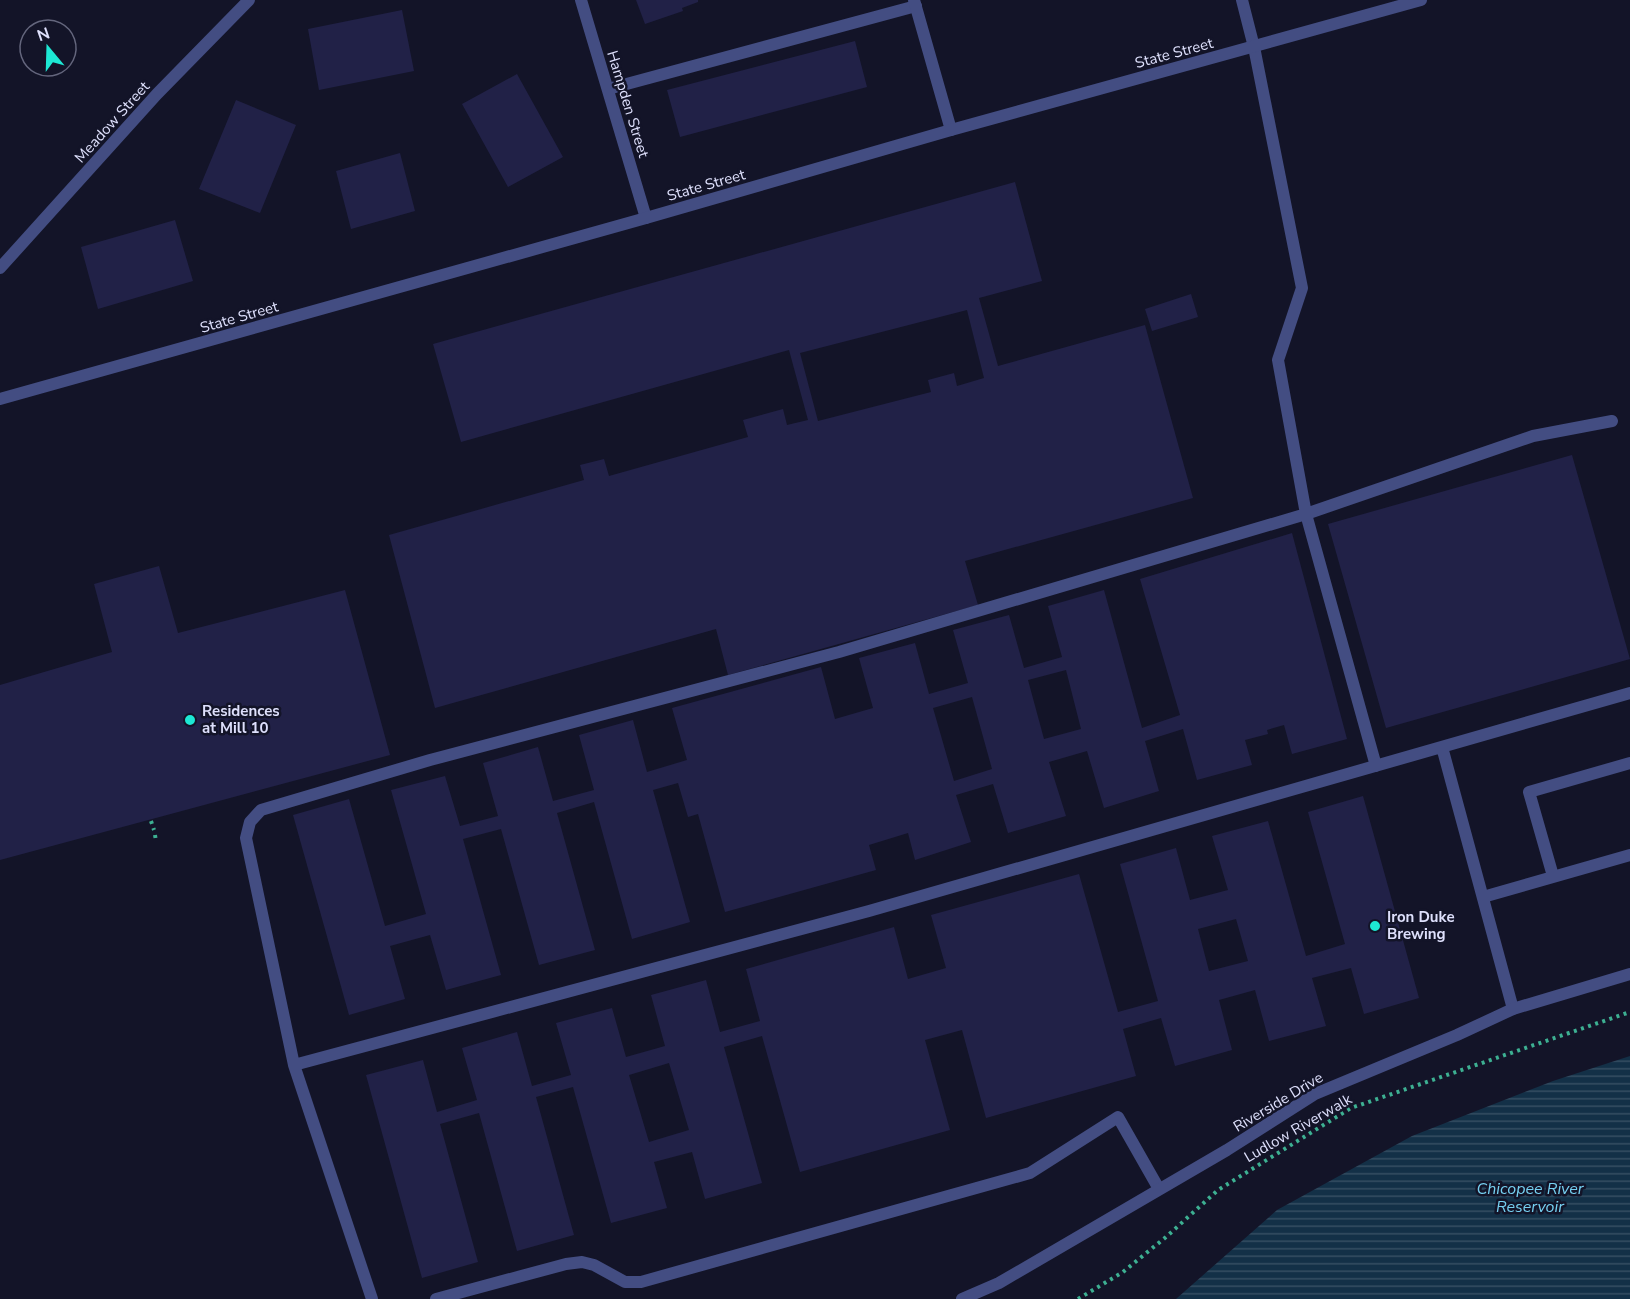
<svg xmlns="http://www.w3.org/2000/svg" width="1630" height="1299" font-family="'Nunito Sans',sans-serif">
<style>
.water{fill:url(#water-rules)}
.building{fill:#212147;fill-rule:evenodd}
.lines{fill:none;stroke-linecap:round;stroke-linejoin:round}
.path{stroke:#3db092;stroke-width:4;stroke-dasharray:3 4.5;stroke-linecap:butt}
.service{stroke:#434d82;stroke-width:12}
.minor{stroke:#434d82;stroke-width:12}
.tertiary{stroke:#434d82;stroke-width:12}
.poi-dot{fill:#1de8d4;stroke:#131428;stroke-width:2}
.labels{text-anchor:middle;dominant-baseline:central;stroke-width:5;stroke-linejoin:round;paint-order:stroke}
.street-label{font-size:15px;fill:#dee0fc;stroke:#131428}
.poi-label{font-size:15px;font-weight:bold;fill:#dee0fc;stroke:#131428;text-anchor:start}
.water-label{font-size:16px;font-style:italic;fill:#76d0f1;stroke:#131428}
</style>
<defs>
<pattern id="water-rules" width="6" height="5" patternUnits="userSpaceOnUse" patternTransform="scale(1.5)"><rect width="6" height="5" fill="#133047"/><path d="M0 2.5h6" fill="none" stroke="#354e62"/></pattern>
</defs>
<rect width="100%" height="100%" fill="#131428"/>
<path class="water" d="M1630 1056V1299H1176L1277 1210 1412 1136 1553 1081Z"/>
<path class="building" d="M636 0H698V2L682 8 683 11 645 24Z
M402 10 414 71 319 90 308 29Z
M855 41 867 87 680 137 667 90Z
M517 74 563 157 508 187 462 104Z
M236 100 296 125 260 213 199 189Z
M400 153 415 211 351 229 336 171Z
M1015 182 1042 281 979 298 998 366 1145 325 1193 498 965 561 978 605 728 675 716 629 435 708 389 535 584 480 580 465 604 459 609 476 748 437 743 420 783 409 787 425 808 420 789 350 461 442 433 344ZM967 310 984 378 957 386 954 373 928 380 931 392 818 421 800 353Z
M175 220 193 281 98 309 81 247Z
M1191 294 1198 317 1152 331 1145 309Z
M1572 455 1630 659 1386 728 1328 524Z
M1292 533 1347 739 1292 754 1284 725 1267 730 1268 734 1245 740 1252 765 1197 780 1183 729 1145 741 1159 791 1104 808 1087 751 1049 762 1066 816 1008 833 993 784 956 795 971 842 915 860 908 833 869 845 876 870 725 912 698 814 688 817 678 783 653 790 690 922 632 939 594 802 557 813 595 950 539 965 501 829 463 839 501 975 446 990 430 935 390 946 405 999 349 1015 293 815 349 799 385 926 426 914 391 790 445 776 460 826 498 816 483 763 538 747 553 801 594 790 579 735 633 720 647 772 687 760 672 708 821 667 835 719 873 708 859 658 915 643 929 694 968 683 953 630 1009 615 1024 668 1062 657 1048 606 1104 590 1142 728 1180 715 1140 579ZM1066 670 1081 729 1044 739 1028 680ZM972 697 992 769 954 781 933 708Z
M159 566 178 633 345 590 390 755 0 860V685L112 652 94 584Z
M1363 796 1419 998 1364 1014 1351 968 1312 978 1326 1026 1269 1041 1255 990 1219 1000 1232 1050 1175 1066 1161 1018 1123 1029 1136 1076 986 1118 962 1030 925 1040 950 1130 800 1172 762 1036 724 1047 762 1183 705 1199 692 1152 654 1162 667 1208 611 1223 573 1087 536 1097 574 1235 517 1251 479 1113 440 1124 478 1262 422 1278 366 1075 423 1060 437 1112 477 1100 462 1048 517 1032 532 1086 571 1075 556 1023 612 1008 626 1057 665 1046 651 995 706 980 720 1032 760 1021 746 969 894 927 908 979 946 968 931 915 1079 874 1118 1012 1158 1001 1120 864 1176 848 1190 900 1228 890 1212 836 1268 821 1306 956 1345 944 1308 812ZM1236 919 1248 961 1209 971 1198 929ZM669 1063 689 1130 649 1142 629 1075Z"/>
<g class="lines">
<path class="path" d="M151 821 154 830
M155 835 156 841
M1078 1299 1123 1272 1166 1237 1218 1190 1351 1108 1630 1012"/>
<path class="service" d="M1254 47 1302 288 1278 360 1306 514 1376 766
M608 89 916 6
M1442 747 1513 1009
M1553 876 1529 792 1630 763
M1483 897 1630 855
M294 1065 246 838 250 822 261 810 430 760 839 652 1306 514 1533 436 1612 421
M372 1299 294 1065 869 911 1630 693
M436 1299 566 1264 582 1262 594 1265 625 1282H641L1030 1173 1118 1117 1159 1189"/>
<path class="minor" d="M581 0 646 218
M914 0 951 130
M1242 0 1254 47
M0 268 157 94 249 0
M962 1299 999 1283 1227 1150 1315 1094 1457 1035 1513 1009 1630 974"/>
<path class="tertiary" d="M0 399 646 218 951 130 1421 0"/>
</g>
<g class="poi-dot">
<circle cx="190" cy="720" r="6"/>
<circle cx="1375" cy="926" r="6"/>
</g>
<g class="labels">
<g class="street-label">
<text transform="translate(1174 53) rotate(-15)">State Street</text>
<text transform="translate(628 104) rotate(73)">Hampden Street</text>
<text transform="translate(112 122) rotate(-48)">Meadow Street</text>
<text transform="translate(706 185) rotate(-16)">State Street</text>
<text transform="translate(239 317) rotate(-16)">State Street</text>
<text transform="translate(1278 1102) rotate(-31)">Riverside Drive</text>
<text transform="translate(1298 1128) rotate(-30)">Ludlow Riverwalk</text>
</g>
<g class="poi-label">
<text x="202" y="711">Residences<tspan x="202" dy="17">at Mill 10</tspan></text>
<text x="1387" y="917">Iron Duke<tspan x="1387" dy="17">Brewing</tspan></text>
</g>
<g class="water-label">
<text x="1530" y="1189">Chicopee River<tspan x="1530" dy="18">Reservoir</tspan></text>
</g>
</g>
<g transform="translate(48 48) rotate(341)"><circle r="28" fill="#131428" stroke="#64667d" stroke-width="1.5"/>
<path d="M0-4.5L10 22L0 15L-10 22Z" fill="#1de8d4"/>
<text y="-9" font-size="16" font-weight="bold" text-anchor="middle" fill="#dee0fc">N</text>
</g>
</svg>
